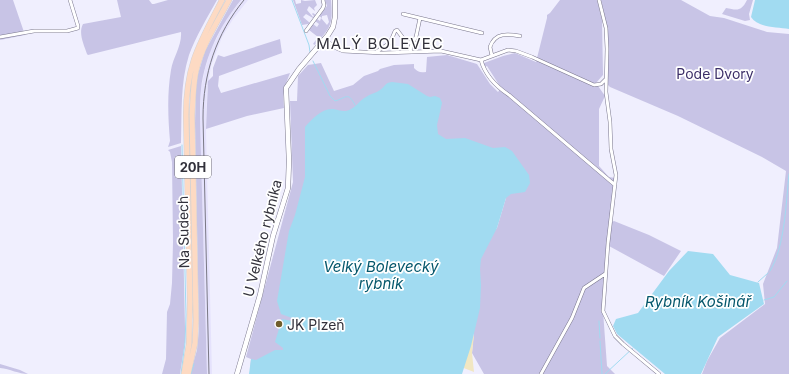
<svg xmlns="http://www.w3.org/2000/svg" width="789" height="374" font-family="Inter,sans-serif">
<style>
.built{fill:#e5e2fc}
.green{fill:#c8c4e6}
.sand{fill:#f1e7c2}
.water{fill:#a1dbf1}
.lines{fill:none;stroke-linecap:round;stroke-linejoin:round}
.stream{stroke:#a1dbf1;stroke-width:1}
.street-casing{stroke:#7a778d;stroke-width:4}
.secondary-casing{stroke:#7a778d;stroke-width:5.5}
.primary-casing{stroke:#d2d2d4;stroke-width:6}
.street{stroke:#fff;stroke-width:3}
.secondary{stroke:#fff;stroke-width:4.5}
.primary{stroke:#fddac3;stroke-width:5}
.rail{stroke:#797884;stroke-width:1}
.poi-dot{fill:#6f5d2b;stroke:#fff;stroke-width:1.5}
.labels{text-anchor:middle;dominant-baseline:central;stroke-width:3.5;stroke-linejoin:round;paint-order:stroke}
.shield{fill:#fff;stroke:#706f76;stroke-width:1}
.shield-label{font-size:13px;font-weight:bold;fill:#32313b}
.park-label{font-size:14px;fill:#3c2f68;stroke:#fff}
.street-label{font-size:14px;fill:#32313b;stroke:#fff}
.poi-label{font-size:14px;fill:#32313b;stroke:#fff;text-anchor:start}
.neighbourhood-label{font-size:15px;letter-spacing:1px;fill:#32313b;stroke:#fff}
.water-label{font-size:15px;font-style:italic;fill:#05576c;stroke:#fff}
</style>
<rect width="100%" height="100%" fill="#f0effe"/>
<path class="built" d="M241 0H248L233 19 222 37 211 66 207 91 206 131 212 374H207L200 119 201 89 205 69 210 52 225 21Z"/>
<path class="green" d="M0 0H13L25 35 0 40Z
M117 0H149L152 4H154L168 0H217C207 18 196 36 189 55 180 83 182 114 181 143L168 147 170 141C168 118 167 93 171 70 173 57 182 46 181 32L88 55 87 54C84 45 78 33 83 24L121 17Z
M233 0H241C220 25 205 56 201 89 200 99 200 109 200 119L207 374H190L197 350 199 329 195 123 196 85 198 74 205 51Z
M293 0H295L296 4 301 3V0L305 1 315 0 317 5 314 8 315 11 309 6 307 10 313 17 314 16 312 14 313 13 316 15 313 18 306 14 303 17 310 23 308 24 302 25Z
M325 0H331C333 25 331 27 315 45L313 44 318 37 309 30 313 24 317 27 319 24 315 21 317 19 320 21 321 18 327 25 329 22 327 15 322 16V18L319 16 327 6Z
M560 0H597L602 20 603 75 596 83 605 96 599 109V166L609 177 615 178 611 225 612 222 614 221 649 235 681 251 664 276 609 246 603 311 607 366 615 374H484L472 353 480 263 470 262 497 228 506 198 310 290 292 369 250 370 251 359 246 357 293 182 290 101H297L298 76 308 65 321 63 334 91 353 85 364 76 378 71 380 69 394 65 414 64V68C418 72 420 73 426 72L427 57 447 55 477 64 490 84 498 92 501 88 487 66 484 67V63L503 56 515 53 536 62 547 18V15L550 13Z
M601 0H681L710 16 724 18 767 32 789 34V374H702L707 361 720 338 765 304 763 284 777 248 786 171 762 157 678 116 610 87 608 85 607 27Z
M747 0H753L749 14 750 20 745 21 722 14 726 8C737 10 741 12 747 0Z
M280 39 282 53 219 76 218 86 221 93 290 73 285 86 283 96 284 108 247 116 206 129 208 81 213 76V68L218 55 224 57Z
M181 146 185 327V342L180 374H162L166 359 167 312 170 304 172 283 173 242 172 162 170 152 168 150Z
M0 364 20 370 28 374C19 374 10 369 0 368Z"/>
<path class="sand" d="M474 335 472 353 474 372 456 365Z"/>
<path class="water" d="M755 0H789V29C777 27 758 28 751 17Z
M392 82 408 84 427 96 430 97 435 96 440 98 442 103 437 125 438 134 446 139 465 138 493 148 505 147 512 151 529 175 530 183 525 192 511 194 506 198 497 228 481 259 480 269 481 285 480 308 471 346 462 374H249L251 359 256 360 275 350H283V348L275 342 282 319 292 321 294 320 292 318 281 314 277 301 289 231 295 215 305 177V127C312 119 322 108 333 109 339 110 345 113 351 109 357 106 360 100 366 97 370 94 376 93 380 90 386 86 384 83 392 82Z
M688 251 713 254 730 275 759 283 764 304 718 337 701 374H665L617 334 613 326 616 319 638 313 669 271Z"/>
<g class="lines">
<path class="stream" d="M292 0 309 45 310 52
M313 61 330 96 335 101C346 98 348 91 355 105
M770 271C785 247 786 202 789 174
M758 282 768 273
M764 300 774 297 787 281
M599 321 600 338
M600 341 602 374
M181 374 185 343 186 315 182 145
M191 374 194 364
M605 374 633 348"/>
<defs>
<path id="street" d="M70 0 78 26
M599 0 606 28 607 49 606 92 610 122 611 149 616 175 608 243 603 311 615 336 623 344 659 374
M403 14 482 33
M306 31 323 8 324 5 323 0
M0 37 34 31H67L78 28
M324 39 336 48 343 51 383 53 441 51 481 60 508 50 516 51 532 57 594 85 601 84 606 79
M376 52 390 43 395 31 397 30 406 42 412 43
M410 52 411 46 416 37 420 18
M492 56 490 47C495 32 508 34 520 36
M481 60C485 75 497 87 509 95L615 185
M541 374 572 318 584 288 605 274"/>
<path id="secondary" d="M237 374 260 295 273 236 288 188 289 161 286 88 299 69 328 35 333 27 335 17V0"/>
<path id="primary" d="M184 374 189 344 190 301 186 115C186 64 200 43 222 0
M188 374 195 343 196 320 192 115C193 100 193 85 196 71 202 45 217 23 229 0"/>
</defs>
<use href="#street" class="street-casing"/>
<use href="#secondary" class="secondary-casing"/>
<use href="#primary" class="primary-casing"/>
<use href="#street" class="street"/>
<use href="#secondary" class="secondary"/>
<use href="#primary" class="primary"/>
<path class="rail" d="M209 374 203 118C203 74 216 34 244 0"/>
</g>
<circle class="poi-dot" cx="279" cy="324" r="4"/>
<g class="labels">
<rect class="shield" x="175" y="156" width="36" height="22" rx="3"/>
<g class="shield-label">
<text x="193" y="167">20H</text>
</g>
<g class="park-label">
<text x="715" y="73">Pode Dvory</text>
</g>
<g class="street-label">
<text transform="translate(183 232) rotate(-91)">Na Sudech</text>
<text transform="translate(262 238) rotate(-76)">U Velkého rybníka</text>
</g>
<g class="poi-label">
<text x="287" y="324">JK Plzeň</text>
</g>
<g class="neighbourhood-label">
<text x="380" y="43">MALÝ BOLEVEC</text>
</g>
<g class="water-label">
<text x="381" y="266">Velký Bolevecký<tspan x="381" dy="17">rybník</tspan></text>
<text x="698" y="301">Rybník Košinář</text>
</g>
</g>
</svg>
